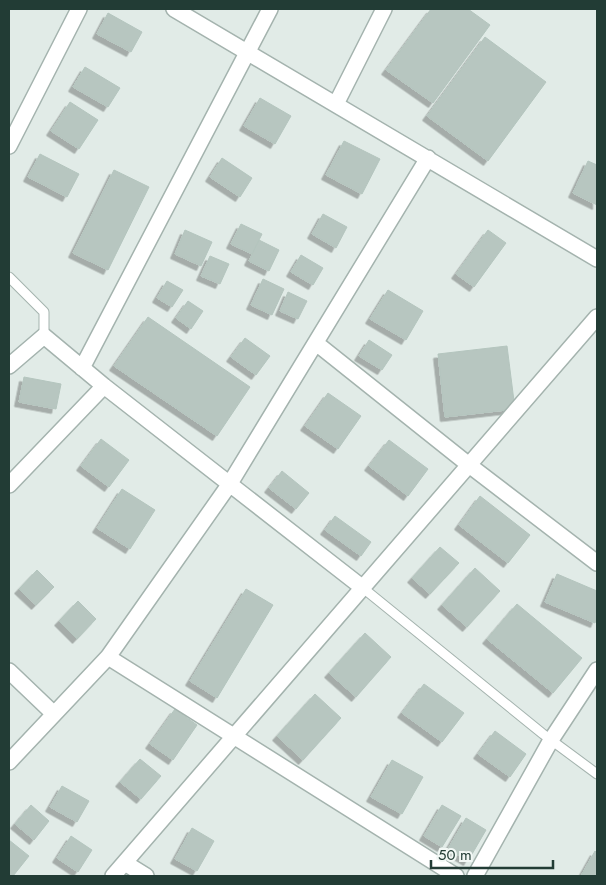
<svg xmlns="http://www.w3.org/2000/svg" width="606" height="885" font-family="Jost,sans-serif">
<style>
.building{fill:#b7c6c0;stroke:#b4c5be;filter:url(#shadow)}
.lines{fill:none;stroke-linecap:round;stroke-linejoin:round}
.service-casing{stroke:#a4b3ae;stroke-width:11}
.minor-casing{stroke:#a4b3ae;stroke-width:18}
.service{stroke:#fff;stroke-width:9}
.minor{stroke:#fff;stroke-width:15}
</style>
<defs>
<filter id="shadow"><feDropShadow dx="-4.5" dy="4.5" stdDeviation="0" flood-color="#0004"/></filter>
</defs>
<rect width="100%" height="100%" fill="#e1ebe7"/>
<path class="building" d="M431 9H468L490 25 433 103 386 70Z
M108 13 142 32 131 52 97 34Z
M485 37 546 82 488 161 427 116Z
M85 67 120 88 108 107 73 87Z
M260 98 291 116 275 144 244 126Z
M70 102 98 120 79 149 51 131Z
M344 141 380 159 362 194 326 175Z
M40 154 79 174 67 197 28 177Z
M222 158 252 178 240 197 210 177Z
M588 161 597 165V205L573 193Z
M114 170 149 187 108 270 73 253Z
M323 214 347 227 336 248 312 234Z
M241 224 262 234 252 254 231 244Z
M185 230 212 242 201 266 175 254Z
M488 230 506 243 474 287 456 274Z
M259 240 279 250 269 271 249 261Z
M301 255 323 268 313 285 291 272Z
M210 256 229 264 220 284 201 276Z
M263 279 284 289 272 315 251 305Z
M167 281 183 290 172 307 157 298Z
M388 290 423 311 406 340 370 319Z
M288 292 307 301 298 319 280 311Z
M188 301 203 311 191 329 176 318Z
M148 317 250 387 217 436 114 366Z
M245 338 270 356 256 375 231 357Z
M369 340 392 355 382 370 359 356Z
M507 346 515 409 445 417 438 354Z
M24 377 61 384 56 409 19 402Z
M328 393 361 416 338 449 305 426Z
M101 439 129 460 109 487 81 466Z
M389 440 428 469 408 496 369 466Z
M282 471 309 493 296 509 269 488Z
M122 489 155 510 130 549 97 528Z
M480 496 530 535 508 563 459 525Z
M335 516 371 542 361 556 325 530Z
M440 547 459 563 430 594 412 578Z
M475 568 500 591 467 627 442 605Z
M37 570 54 587 36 605 19 589Z
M557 574 597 591V618L595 623 545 602Z
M246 589 273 605 217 698 190 681Z
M78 601 96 619 77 639 59 621Z
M517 604 582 658 553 693 487 639Z
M365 633 391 657 356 697 329 673Z
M424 684 464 713 442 742 402 713Z
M315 694 341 718 303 760 277 736Z
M175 709 197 725 173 760 150 744Z
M495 731 526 754 510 777 478 754Z
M140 759 161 776 141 799 120 782Z
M392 760 423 777 402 814 371 797Z
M62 786 89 801 77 822 50 807Z
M31 805 49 821 34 840 15 824Z
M442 805 461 816 442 847 424 836Z
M466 818 486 830 468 861 448 849Z
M192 828 214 841 197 871 175 859Z
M71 836 92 850 78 872 57 858Z
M9 840 29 856 13 876 9 875Z
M595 851 597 853V876H581Z"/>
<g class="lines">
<defs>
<path id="service" d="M9 277 44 312V336
M363 588 543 734 597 774"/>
<path id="minor" d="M174 9 597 259
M336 104 384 9
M9 146 79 9
M316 343 469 465 597 563
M9 366 44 336 104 386 363 588
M82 368 270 9
M9 485 104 386
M108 657 456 876
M9 671 54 714
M9 762 108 657 229 485 428 158
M125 863 146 876
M113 876 597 317
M475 876 551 740 597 670"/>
</defs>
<use href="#service" class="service-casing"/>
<use href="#minor" class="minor-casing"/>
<use href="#service" class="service"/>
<use href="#minor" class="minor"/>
</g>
<rect width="606" height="885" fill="none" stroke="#223c35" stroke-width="20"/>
<path d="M431 860v8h122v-8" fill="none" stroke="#223c35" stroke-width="2.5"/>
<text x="438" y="860" font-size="15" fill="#223c35" stroke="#f2f8f5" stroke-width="4" paint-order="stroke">50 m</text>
</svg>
